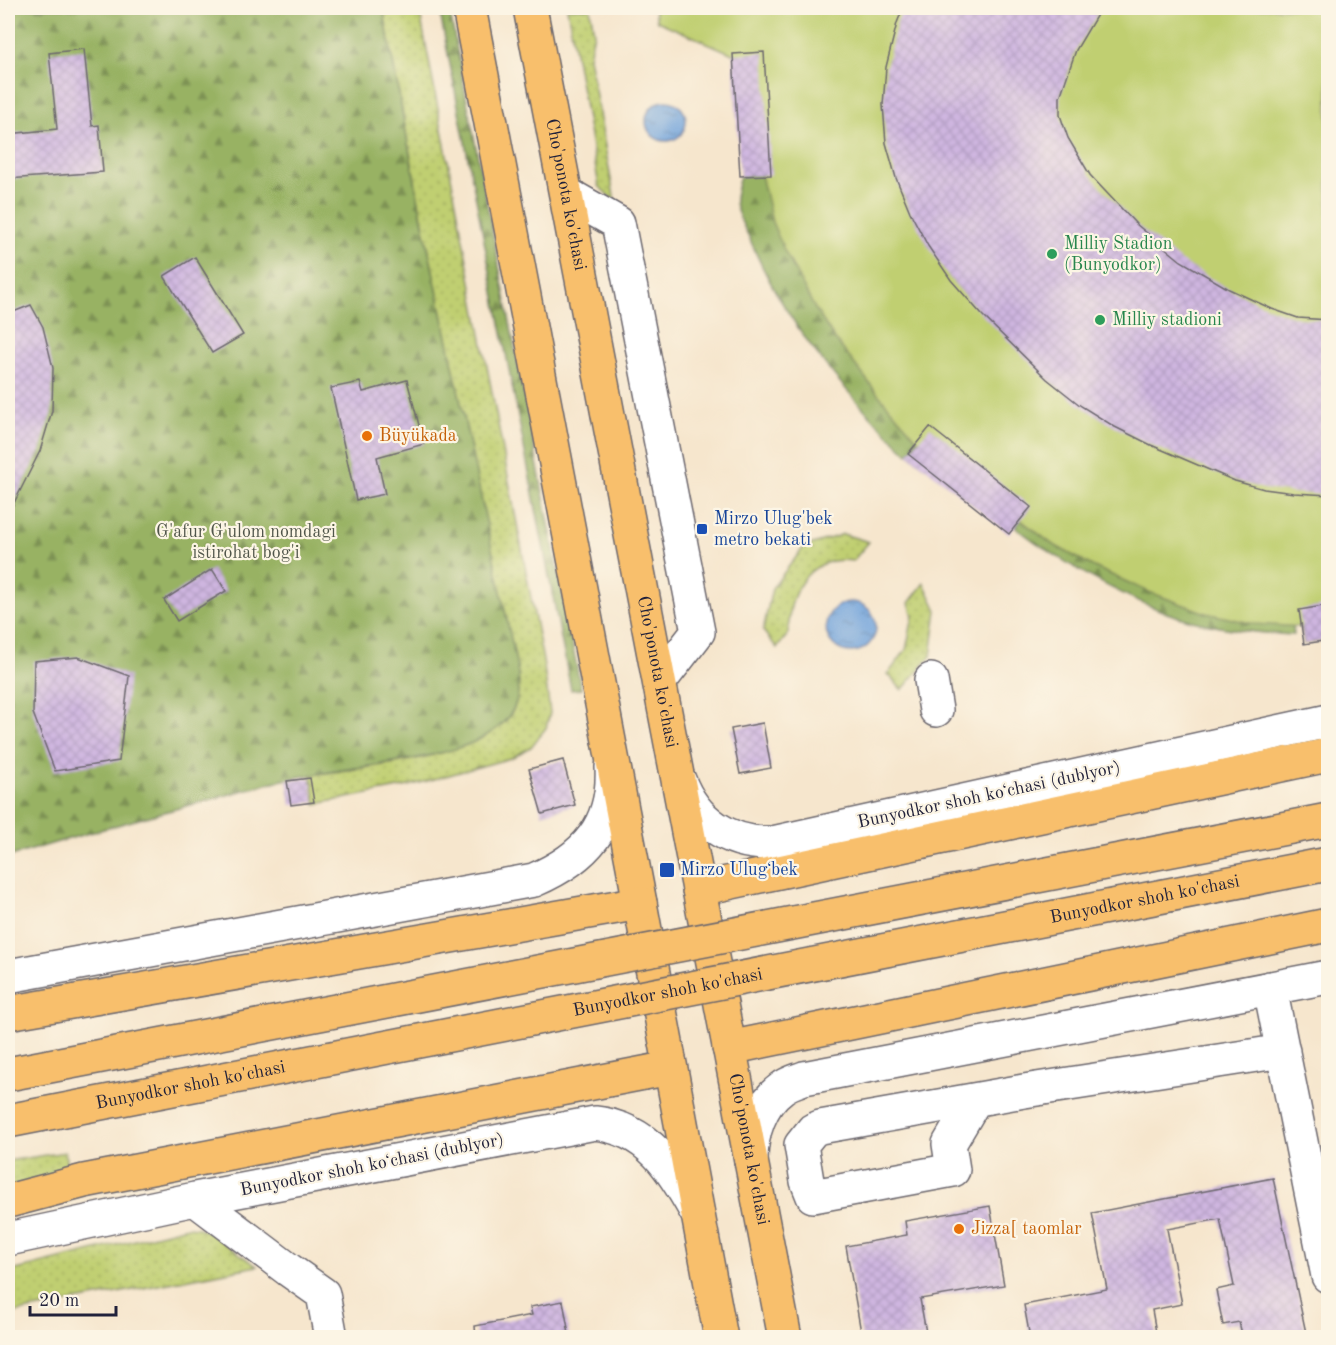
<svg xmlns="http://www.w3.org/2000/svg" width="1336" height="1345" font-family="'Old Standard TT',serif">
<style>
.grass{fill:url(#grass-dots);stroke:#717856;stroke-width:1.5}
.forest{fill:url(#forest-firs);stroke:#5d6a4f;stroke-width:1.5}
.garden{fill:#c0cf71;stroke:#717856;stroke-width:1.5}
.water{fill:url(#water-ripples);stroke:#49628b;stroke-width:1.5}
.building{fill:url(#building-cross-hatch)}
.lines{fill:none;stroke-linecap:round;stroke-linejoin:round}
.minor-casing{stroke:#6c676e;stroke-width:36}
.major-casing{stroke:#6c676e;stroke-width:36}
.minor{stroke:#fff;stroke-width:33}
.major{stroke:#f8bf6c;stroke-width:33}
.major-bridge-casing{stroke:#6c676e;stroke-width:36;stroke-linecap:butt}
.major-bridge{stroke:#f8bf6c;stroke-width:33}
.leisure-dot{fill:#2e9e5b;stroke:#fcf5e5;stroke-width:2}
.food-dot{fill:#e8710a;stroke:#fcf5e5;stroke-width:2}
.transit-dot{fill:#1a4fb4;stroke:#fcf5e5;stroke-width:2}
.labels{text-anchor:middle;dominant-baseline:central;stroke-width:4.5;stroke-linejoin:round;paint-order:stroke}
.street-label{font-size:18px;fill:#22223b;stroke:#fcf5e5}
.leisure-label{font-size:18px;fill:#27864d;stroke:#fcf5e5;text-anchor:start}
.food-label{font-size:18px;fill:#c56008;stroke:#fcf5e5;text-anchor:start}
.transit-label{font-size:18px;fill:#164399;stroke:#fcf5e5;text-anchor:start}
.park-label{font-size:18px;fill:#51564b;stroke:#fcf5e5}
</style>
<defs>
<pattern id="grass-dots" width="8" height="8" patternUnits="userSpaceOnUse" patternTransform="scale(1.5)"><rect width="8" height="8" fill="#c0cf71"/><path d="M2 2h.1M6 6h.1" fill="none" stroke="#a5b163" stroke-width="1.8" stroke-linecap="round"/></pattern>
<pattern id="forest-firs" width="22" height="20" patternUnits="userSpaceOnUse" patternTransform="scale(1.5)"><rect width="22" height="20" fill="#98b263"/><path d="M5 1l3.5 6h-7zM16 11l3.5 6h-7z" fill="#7c9053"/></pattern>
<pattern id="water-ripples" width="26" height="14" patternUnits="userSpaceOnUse" patternTransform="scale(1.5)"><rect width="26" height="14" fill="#70a2db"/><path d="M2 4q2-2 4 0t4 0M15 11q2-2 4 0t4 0" fill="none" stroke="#5c84b3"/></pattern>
<pattern id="building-cross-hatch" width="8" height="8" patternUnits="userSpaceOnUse" patternTransform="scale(1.5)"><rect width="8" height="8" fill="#cfb6e0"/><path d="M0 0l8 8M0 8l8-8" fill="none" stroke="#b19cc1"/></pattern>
</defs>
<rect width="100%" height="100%" fill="#fcf5e5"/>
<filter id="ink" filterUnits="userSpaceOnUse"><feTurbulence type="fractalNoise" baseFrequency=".0167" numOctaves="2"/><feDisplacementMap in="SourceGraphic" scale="12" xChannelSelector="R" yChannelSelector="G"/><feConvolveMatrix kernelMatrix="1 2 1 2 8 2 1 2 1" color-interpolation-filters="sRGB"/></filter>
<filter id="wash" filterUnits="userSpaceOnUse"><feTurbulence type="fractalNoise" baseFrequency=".008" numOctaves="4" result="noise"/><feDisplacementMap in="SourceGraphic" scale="24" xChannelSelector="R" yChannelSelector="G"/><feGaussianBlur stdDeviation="1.35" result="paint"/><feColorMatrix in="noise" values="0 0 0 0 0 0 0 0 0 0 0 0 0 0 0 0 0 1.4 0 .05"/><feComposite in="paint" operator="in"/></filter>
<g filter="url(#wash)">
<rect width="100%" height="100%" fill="#f6e6cd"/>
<path class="grass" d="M383 8H419L544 666 550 713 546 728 531 747 511 758 409 786 316 804 311 775C363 768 475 759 509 717 517 707 517 694 519 682L422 219Z
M567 8H590L594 33 589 57 615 202 599 186Z
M843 534 869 542 853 561C808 555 787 593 789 633L777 648 763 631 772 588 804 547Z
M924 583 937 610 931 656 902 690 888 674 906 650 913 616 909 603Z
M65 1152 68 1175 8 1190V1161Z
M187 1227 199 1228 208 1232 257 1266 8 1314V1272Z"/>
<path class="forest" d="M8 8H383L422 219 517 667C523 701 513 721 482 738 462 749 440 753 418 758 375 766 331 771 288 779 261 784 235 793 209 800 141 818 74 837 8 857Z
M439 8H449L581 689 571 690Z
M797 173 919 441 908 454C844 392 783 322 749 237 744 227 737 215 735 203 734 196 738 184 740 176Z
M1031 507 1287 573 1294 635C1251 633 1208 628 1167 613 1113 592 1061 562 1015 527Z"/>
<path class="garden" d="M654 8H1328V640L1304 644 1301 627 1255 624 1206 613 1149 592 1094 567 1052 544 919 441 878 394 834 338 814 307 784 250 772 222 733 54 657 21Z"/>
<path class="water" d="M646 121a20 20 0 1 1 40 0a20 20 0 1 1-40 0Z
M826 627a25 25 0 1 1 50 0a25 25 0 1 1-50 0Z"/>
<g id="blocks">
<path class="building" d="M903 8H1101L1076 50 1060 97V115L1068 138 1090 175 1136 224 1181 261 1229 289 1272 309 1298 318 1329 320V495L1294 493 1264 489 1235 481 1151 445 1115 427 1081 406 1047 379 982 315 951 280 928 246 910 212 896 178 886 143 883 105 886 67 897 23Z
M84 49 92 126 99 125 103 172 8 179V134L57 129 49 53Z
M764 52 771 175 740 176 733 54Z
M195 257 243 335 212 353 164 276Z
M31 305 43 327 53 368 52 411 40 451 8 515V314Z
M407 380 424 444 377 457 385 494 356 500 331 388 360 382 363 392Z
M930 427 1031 507 1009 534 908 454Z
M212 569 226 591 177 621 164 600Z
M1329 605V640L1304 644 1299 610Z
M78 657 129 676 119 761 55 771 33 713 34 661Z
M763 723 771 768 740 774 731 729Z
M563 760 575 805 542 814 529 769Z
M310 778 314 802 291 805 287 781Z
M1273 1178 1306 1333 1286 1338H1243L1239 1322 1223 1325 1216 1290 1234 1286 1220 1219 1167 1229 1182 1304 1152 1310 1157 1338H1030L1024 1305 1107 1289 1092 1213Z
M990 1206 1004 1285 920 1299 927 1338H862L846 1246 907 1235 905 1221Z
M563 1301 569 1334 554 1338H476L475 1326 532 1315 530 1307Z"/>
</g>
</g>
<g filter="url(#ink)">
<use href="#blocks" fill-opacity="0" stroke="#6c676e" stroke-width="1.5"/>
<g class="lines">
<defs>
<path id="minor" d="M567 194 618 223 698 632 660 681
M931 680 936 710
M679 780C694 820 729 845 772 843L1328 721
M8 976 534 880C585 858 615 826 612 767
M1270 988 1328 1276
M975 1100 949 1144 953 1170 813 1196 807 1181 801 1145 813 1130 820 1127 1024 1091 1283 1051
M751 1160C751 1134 760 1104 782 1088 788 1083 796 1081 804 1078L1328 977
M195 1199 289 1270 323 1294 331 1338
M8 1239 195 1199 595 1123C649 1129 673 1169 697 1213"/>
<g id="major">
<path d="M469 8 640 903 721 1338"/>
<path id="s1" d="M530 8 785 1338"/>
<path d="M699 889 1328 755"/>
<path d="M8 1013 640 903"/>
<path d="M729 1048 1328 925"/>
<path d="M8 1201 84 1181 670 1068"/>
</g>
</defs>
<use href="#minor" class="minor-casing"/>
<use href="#major" class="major-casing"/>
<use href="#minor" class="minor"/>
<use href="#major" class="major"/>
<defs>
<g id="major-bridge">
<path d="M8 1074 1328 820"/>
<path id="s2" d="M8 1121 1328 864"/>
</g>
</defs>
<use href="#major-bridge" class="major-bridge-casing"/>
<use href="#major-bridge" class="major-bridge"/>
</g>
</g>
<g class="leisure-dot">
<circle cx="1052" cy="254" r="6"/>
<circle cx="1100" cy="320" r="6"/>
</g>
<g class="food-dot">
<circle cx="367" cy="436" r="6"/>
<circle cx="959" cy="1229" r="6"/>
</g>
<g class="transit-dot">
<rect x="696" y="523" width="12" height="12" rx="3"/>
<rect x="659" y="862" width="16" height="16" rx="3"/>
</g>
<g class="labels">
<g class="street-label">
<text stroke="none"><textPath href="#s1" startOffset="190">Cho'ponota ko'chasi</textPath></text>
<text stroke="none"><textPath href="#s1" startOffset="676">Cho'ponota ko'chasi</textPath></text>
<text transform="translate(989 795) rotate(-12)">Bunyodkor shoh koʻchasi (dublyor)</text>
<text stroke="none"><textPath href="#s2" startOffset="1158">Bunyodkor shoh ko'chasi</textPath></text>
<text stroke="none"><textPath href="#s2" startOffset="672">Bunyodkor shoh ko'chasi</textPath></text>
<text stroke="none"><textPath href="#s2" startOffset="186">Bunyodkor shoh ko'chasi</textPath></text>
<text stroke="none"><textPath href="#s1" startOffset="1162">Cho'ponota ko'chasi</textPath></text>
<text transform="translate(372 1165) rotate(-11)">Bunyodkor shoh koʻchasi (dublyor)</text>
</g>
<g class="leisure-label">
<text x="1064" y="244">Milliy Stadion<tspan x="1064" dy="21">(Bunyodkor)</tspan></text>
<text x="1112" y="320">Milliy stadioni</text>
</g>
<g class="food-label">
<text x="379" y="436">Büyükada</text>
<text x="971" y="1229">Jizza[ taomlar</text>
</g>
<g class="transit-label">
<text x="714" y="519">Mirzo Ulug'bek<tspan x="714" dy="21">metro bekati</tspan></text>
<text x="680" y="870">Mirzo Ulugʻbek</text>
</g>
<g class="park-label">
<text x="246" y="532">G'afur G'ulom nomdagi<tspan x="246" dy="21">istirohat bog'i</tspan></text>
</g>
</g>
<rect width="1336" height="1345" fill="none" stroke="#fcf5e5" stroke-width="30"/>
<path d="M30 1306v9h86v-9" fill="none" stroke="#22223b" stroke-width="3"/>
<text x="39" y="1306" font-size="18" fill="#22223b" stroke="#fcf5e5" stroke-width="4.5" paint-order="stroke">20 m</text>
</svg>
